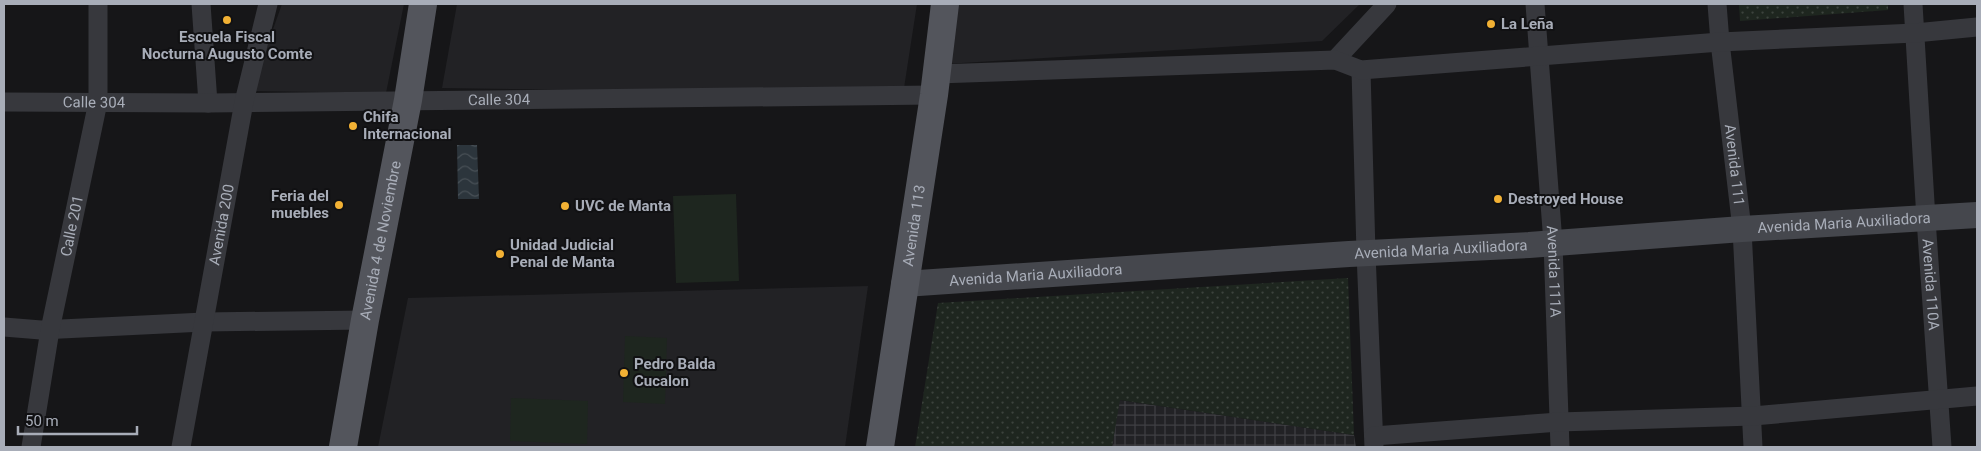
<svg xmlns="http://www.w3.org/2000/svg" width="1981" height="451" font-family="Roboto,sans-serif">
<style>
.built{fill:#222225}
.industrial{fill:url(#industrial-grid)}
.grass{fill:url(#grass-dots)}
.pitch{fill:#1e261f}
.water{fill:url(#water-waves)}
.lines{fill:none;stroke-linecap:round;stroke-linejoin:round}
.minor{stroke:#37383d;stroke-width:19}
.secondary{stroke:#45474d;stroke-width:26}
.primary{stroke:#53555c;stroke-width:28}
.poi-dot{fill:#f2b134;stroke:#111113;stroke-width:2}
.labels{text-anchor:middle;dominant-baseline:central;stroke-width:4;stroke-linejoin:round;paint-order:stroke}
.poi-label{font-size:15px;font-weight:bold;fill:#a8adb8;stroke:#111113;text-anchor:start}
.street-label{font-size:15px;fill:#a8adb8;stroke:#111113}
</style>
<defs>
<pattern id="industrial-grid" width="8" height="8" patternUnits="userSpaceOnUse" patternTransform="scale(1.25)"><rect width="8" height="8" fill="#222225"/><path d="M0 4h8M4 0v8" fill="none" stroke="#3f3f43"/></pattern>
<pattern id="grass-dots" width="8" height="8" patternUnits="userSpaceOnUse" patternTransform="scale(1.25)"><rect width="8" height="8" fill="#1e261f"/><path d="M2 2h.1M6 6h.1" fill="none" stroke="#3c433d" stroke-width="1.8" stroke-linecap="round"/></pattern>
<pattern id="water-waves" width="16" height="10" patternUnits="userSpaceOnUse" patternTransform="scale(1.25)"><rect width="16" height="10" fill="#2c353c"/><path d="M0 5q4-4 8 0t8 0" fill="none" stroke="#485056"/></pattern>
</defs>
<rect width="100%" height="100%" fill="#161618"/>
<path class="built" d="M282 4H404L386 93 251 91Z
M457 4H917L904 88H715V92L442 88Z
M953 4H1360L1322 41 946 64Z
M868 286 845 447H378L408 298Z"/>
<path class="industrial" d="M1119 400 1354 435 1356 447H1112Z"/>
<path class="grass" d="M1739 4H1888V10L1740 21Z
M1348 278 1354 435 1120 400 1112 447H915L938 303Z"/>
<path class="pitch" d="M736 194 739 281 676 283 673 196Z
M625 336 667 338 665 404 623 402Z
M511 398 588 401 587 444 510 441Z"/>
<path class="water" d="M457 145H477L479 199H458Z"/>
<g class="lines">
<g class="minor">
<path d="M201 4 208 103"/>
<path id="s1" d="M1535 4 1553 243 1560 447"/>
<path id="s2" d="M1717 4 1720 42 1742 229 1753 447"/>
<path id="s3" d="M1913 4 1926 219 1942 447"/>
<path d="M1335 60 1387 4"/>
<path d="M1361 70 1366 253 1374 447"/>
<path d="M937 74 1335 60 1361 70 1720 42 1915 33 1977 27"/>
<path id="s4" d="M4 102 208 103 934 95"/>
<path d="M4 327 41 330 204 322 365 320"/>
<path d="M1374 436 1559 422 1753 416 1977 396"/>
<path id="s5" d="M31 447 50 330 98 102V4"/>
<path id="s6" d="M181 447 244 102 268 4"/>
</g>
<path class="secondary" id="s7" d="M904 284 1349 254 1529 245 1742 229 1977 215"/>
<g class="primary">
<path id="s8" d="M343 447 365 320 408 100 423 4"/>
<path id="s9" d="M880 447 934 95 945 4"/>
</g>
</g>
<g class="poi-dot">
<circle cx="227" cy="20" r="5"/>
<circle cx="1491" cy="24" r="5"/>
<circle cx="353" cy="126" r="5"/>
<circle cx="1498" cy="199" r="5"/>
<circle cx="339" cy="205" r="5"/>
<circle cx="565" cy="206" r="5"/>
<circle cx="500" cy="254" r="5"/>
<circle cx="624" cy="373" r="5"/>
</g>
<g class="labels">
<g class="poi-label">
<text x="1501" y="24">La Leña</text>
<text x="227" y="37" text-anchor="middle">Escuela Fiscal<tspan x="227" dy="17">Nocturna Augusto Comte</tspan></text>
<text x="363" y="117">Chifa<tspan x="363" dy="17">Internacional</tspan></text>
<text x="329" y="196" text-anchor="end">Feria del<tspan x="329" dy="17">muebles</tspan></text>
<text x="1508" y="199">Destroyed House</text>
<text x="575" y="206">UVC de Manta</text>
<text x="510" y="245">Unidad Judicial<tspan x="510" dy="17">Penal de Manta</tspan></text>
<text x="634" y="364">Pedro Balda<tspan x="634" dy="17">Cucalon</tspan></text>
</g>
<g class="street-label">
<text stroke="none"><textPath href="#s4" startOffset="495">Calle 304</textPath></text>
<text stroke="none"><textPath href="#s4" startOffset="90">Calle 304</textPath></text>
<text stroke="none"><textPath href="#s2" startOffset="162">Avenida 111</textPath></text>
<text stroke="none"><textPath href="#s7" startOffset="942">Avenida Maria Auxiliadora</textPath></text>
<text stroke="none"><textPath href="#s6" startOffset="226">Avenida 200</textPath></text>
<text stroke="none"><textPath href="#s5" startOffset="225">Calle 201</textPath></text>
<text stroke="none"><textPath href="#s9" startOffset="224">Avenida 113</textPath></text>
<text stroke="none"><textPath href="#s8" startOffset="210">Avenida 4 de Noviembre</textPath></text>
<text stroke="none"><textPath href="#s7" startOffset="538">Avenida Maria Auxiliadora</textPath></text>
<text stroke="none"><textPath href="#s1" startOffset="268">Avenida 111A</textPath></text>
<text stroke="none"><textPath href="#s7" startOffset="132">Avenida Maria Auxiliadora</textPath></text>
<text stroke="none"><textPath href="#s3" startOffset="281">Avenida 110A</textPath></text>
</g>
</g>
<rect width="1981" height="451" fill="none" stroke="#a8adb8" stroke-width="10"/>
<path d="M18 426v8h119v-8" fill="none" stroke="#a8adb8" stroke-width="2.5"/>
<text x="25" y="426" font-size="15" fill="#a8adb8" stroke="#111113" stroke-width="4" paint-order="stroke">50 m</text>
</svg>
